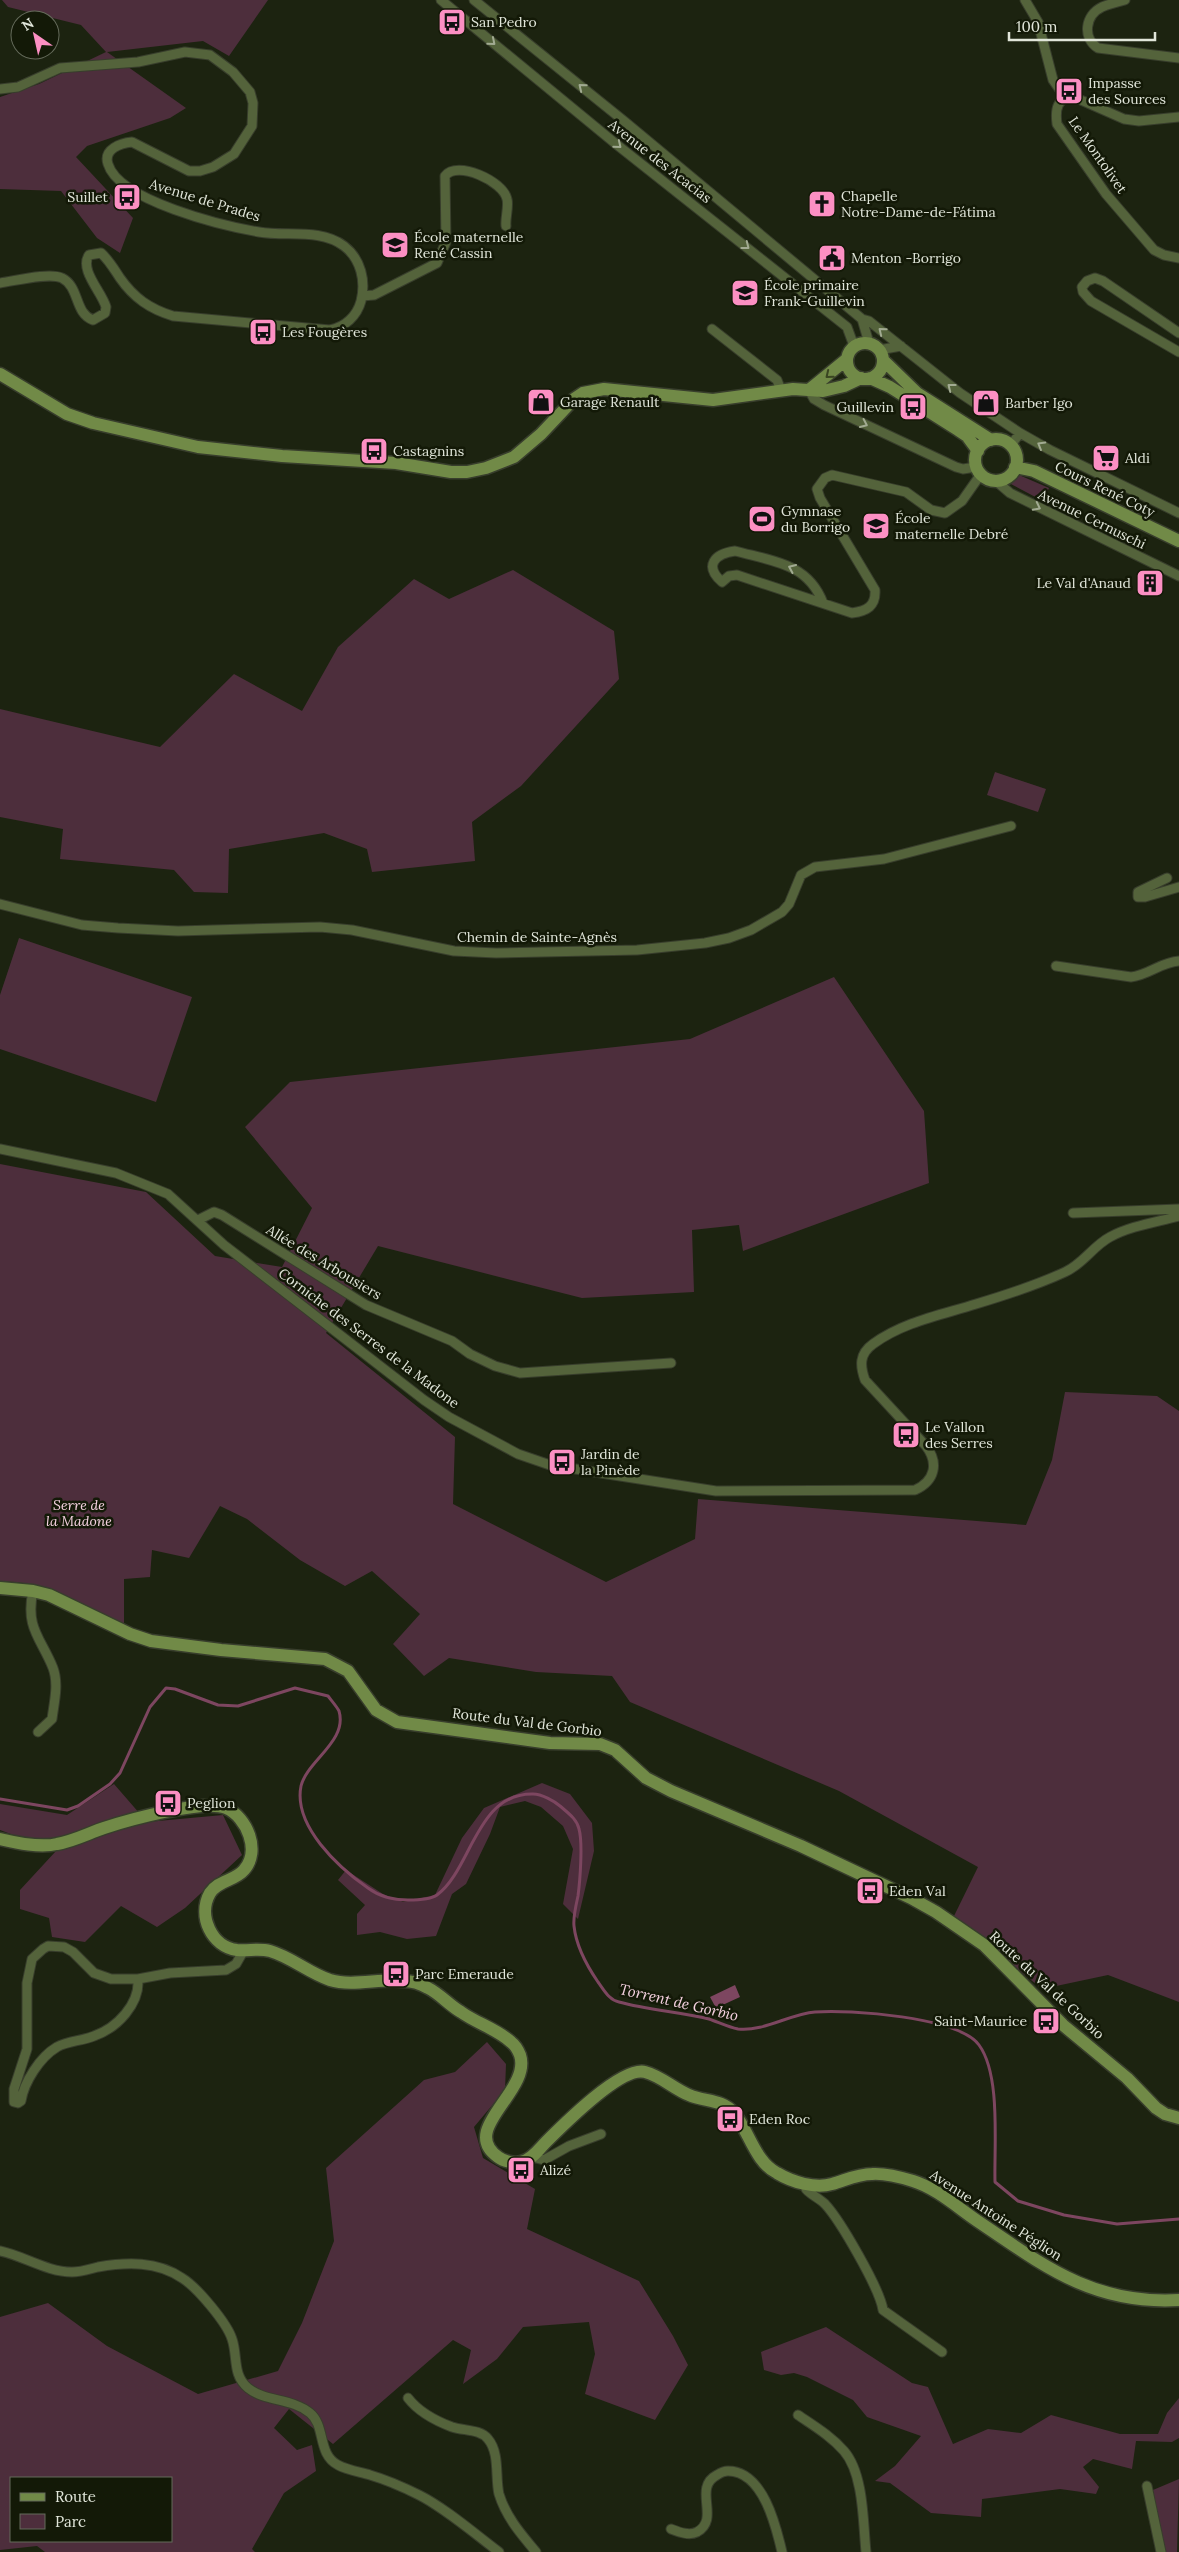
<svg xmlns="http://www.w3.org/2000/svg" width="1179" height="2552" font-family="Lora,serif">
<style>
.green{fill:#4d2e3c;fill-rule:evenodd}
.water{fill:#7d4660}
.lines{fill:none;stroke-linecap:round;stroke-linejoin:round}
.stream{stroke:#7d4660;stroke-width:3}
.street-casing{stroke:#383e2c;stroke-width:11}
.secondary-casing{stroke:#383e2c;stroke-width:15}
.street{stroke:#54633b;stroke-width:9}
.secondary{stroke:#718a47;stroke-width:12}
.oneway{stroke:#a2ab92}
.oneway2{stroke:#394621}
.labels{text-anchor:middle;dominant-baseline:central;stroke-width:5;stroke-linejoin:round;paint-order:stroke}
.poi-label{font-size:14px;fill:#e1e6da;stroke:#131907;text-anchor:start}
.street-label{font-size:14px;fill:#e1e6da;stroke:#131907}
.park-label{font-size:14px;font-style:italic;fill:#f6d2e1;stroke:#131907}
.water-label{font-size:15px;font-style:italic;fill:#f5d1e0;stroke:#131907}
</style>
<rect width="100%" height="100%" fill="#1c2310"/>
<path class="green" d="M2 0H268L229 56 203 41 107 52 186 108 170 118 87 146 76 157 133 218 120 253 97 238 61 191 0 189V97L39 84 106 52 81 25 8 7Z
M1019 475 1049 488 1043 501 1009 483Z
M513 570 614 631 619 679 521 786 472 822 475 861 372 872 367 849 324 833 229 849 228 893 194 892 174 870 60 859 63 829 0 817V709L160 747 234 674 302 711 338 647 414 579 449 599Z
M995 772 1046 789 1038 812 987 795Z
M19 938 192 997 156 1102 0 1049V995Z
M834 977 924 1111 929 1183 743 1251 739 1225 692 1230 694 1292 582 1298 378 1246 326 1333 455 1437 453 1504 606 1582 695 1539 698 1499 1026 1525 1052 1460 1065 1392 1157 1396 1179 1411V2002L1108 1975 1042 1989 954 1916 978 1867 839 1791 630 1702 612 1676 536 1672 449 1658 424 1676 393 1644 420 1614 372 1571 345 1586 300 1560 247 1519 220 1506 189 1558 152 1550 150 1577 124 1579V1627C86 1606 46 1579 0 1582V1164L146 1192 215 1256 282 1267 312 1208 245 1127 290 1082 690 1039Z
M542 1783 570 1794 592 1823 594 1851 578 1919 563 1904 573 1849 563 1826 541 1807 525 1801 500 1807 490 1834 466 1884 452 1894 436 1936 407 1939 380 1932 357 1935V1914L365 1905 338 1880 346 1870 383 1894 403 1902 435 1895 462 1838 484 1808Z
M114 1784 147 1822 223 1815 242 1855 185 1908 157 1927 121 1906 85 1942 52 1937 49 1918 20 1909V1890L56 1851 0 1830V1804L67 1815Z
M487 2042 506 2064 505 2090 474 2127 483 2158 535 2189 527 2229 639 2281 673 2336 688 2365 655 2420 585 2394 595 2354 589 2322 523 2327 497 2359 463 2384 471 2350 453 2340 333 2444 289 2409 274 2428 297 2450 312 2445 316 2471 284 2493 252 2549 255 2552H45L37 2546 0 2550V2317L48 2303 107 2346 198 2394 278 2371 302 2323 334 2241 326 2168 424 2080 455 2072ZM11 2478H171V2541H11Z
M826 2327 912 2383 928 2387 953 2444 988 2429 1021 2433 1051 2415 1120 2434H1158L1167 2413 1179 2398V2438L1172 2442 1136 2441 1132 2469 1093 2459 1083 2467 1099 2487 1096 2494 1060 2489 982 2499 981 2517 931 2513 890 2483 875 2481 895 2466 921 2436 867 2417 853 2400 807 2377 794 2373 781 2375 764 2370 761 2352Z
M1179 2479 1177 2552H1164L1153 2490Z"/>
<path class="water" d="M735 1985 740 1997 716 2008 710 1997Z"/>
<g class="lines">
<path class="stream" d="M0 1799 67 1810 78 1806 110 1784 120 1773 150 1707 166 1688 175 1689 218 1705 238 1706 295 1688 328 1696C331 1700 337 1707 339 1711 348 1741 307 1761 301 1786 293 1826 339 1868 368 1888 380 1897 393 1900 408 1900 417 1900 430 1900 437 1895 472 1869 476 1793 533 1794 542 1794 554 1801 560 1806 568 1813 577 1819 579 1829 583 1843 580 1881 578 1896 576 1905 573 1917 574 1926 576 1945 587 1966 598 1982 604 1990 609 2000 619 2002 648 2010 679 2012 709 2019 718 2022 728 2027 738 2029 763 2032 790 2014 815 2012 848 2009 959 2017 979 2045 1001 2075 994 2145 995 2182L1018 2201 1064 2215 1117 2224 1179 2219"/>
<defs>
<path id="street" d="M441 0 616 144 847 327 854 346
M474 0 624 121 862 319 869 321 960 393 1020 433 1050 450 1179 513
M1025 0 1038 22 1053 80 1065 97
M1125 0C1117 2 1109 4 1102 7 1085 15 1082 38 1098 48L1179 58
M0 89 18 87 60 68 138 62 185 52 210 55 233 72 250 92 253 103 252 126 234 154 213 167 200 171H189L132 142C121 143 103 149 108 164 119 201 224 226 259 232 286 237 320 228 344 246 361 259 366 281 361 301 357 316 345 327 330 330L173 316C150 309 134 298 120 278 114 269 109 260 101 253L89 255C79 270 102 292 106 307L105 313 93 320C74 313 80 287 62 278 49 272 15 281 0 283
M1179 117 1139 121 1124 119 1074 97C1057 97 1055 109 1057 124L1106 194 1154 250 1164 255 1179 258
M362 296 374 295 437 263 446 242 445 176C457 160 503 181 507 199 509 207 505 218 506 226
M862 319 869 343
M712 329 777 380 781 390
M1179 333 1103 281 1095 278 1087 281 1082 287 1083 292 1091 301 1179 352
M879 350 901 346
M809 390 814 399 824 405 956 467 963 469 976 467
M1011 445 1020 433
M996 481 1010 493 1179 576
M823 603C808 563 772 561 735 551 714 554 704 566 722 582L729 576 737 575 852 613C867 611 876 606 875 590L820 498 817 489 825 478 832 475 906 492 931 510 945 513 962 501 981 474
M1167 878 1138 892V897H1145L1179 887
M0 904 82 925 118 928 178 931 320 927 352 930 454 951 496 953 637 950 705 943 729 938 751 930 782 912 789 904 801 875 815 867 884 859 1011 826
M1056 966 1131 977C1149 975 1161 962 1179 961
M0 1149 116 1173 168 1194 224 1245 424 1400 449 1417 518 1454 550 1465 716 1491 915 1490C935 1481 939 1463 926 1446L865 1380C860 1366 859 1354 873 1344 903 1322 941 1315 976 1304 1006 1295 1037 1285 1065 1272 1083 1264 1093 1246 1110 1237 1130 1226 1157 1222 1179 1216
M1073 1213 1179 1209
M198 1220 214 1212 222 1215 366 1305 452 1341 470 1354 495 1366 520 1373 671 1363
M33 1591C25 1628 41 1638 53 1668 59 1684 54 1703 52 1719L38 1732
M138 1979C140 2004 117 2028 94 2036 82 2041 68 2041 57 2047 40 2057 24 2082 21 2101L18 2103 14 2102V2089L27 2049V1983L32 1959 43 1949 48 1946 64 1947 73 1952 94 1973 111 1979H138L170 1973 226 1970 236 1964 244 1950
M532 2157 544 2160 569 2146 601 2134
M807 2184 806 2189C811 2195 819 2198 825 2204 840 2220 880 2289 883 2310L942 2352
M0 2251C24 2256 47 2272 72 2272 81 2272 90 2269 98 2267 127 2262 157 2261 182 2278 197 2287 227 2323 232 2339 238 2356 232 2375 248 2388 265 2402 292 2398 310 2413 326 2426 317 2454 338 2465 347 2470 360 2472 370 2475 387 2480 403 2487 419 2495 445 2508 475 2534 499 2552
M408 2398C418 2411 436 2421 452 2427 464 2431 480 2429 488 2439 500 2453 495 2477 499 2494 506 2517 521 2534 536 2552
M798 2415C814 2426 831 2436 844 2451 864 2474 863 2523 866 2552
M1147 2486 1161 2552
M671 2529C679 2532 689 2536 697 2532 721 2519 692 2488 717 2475 720 2473 725 2471 728 2471 763 2471 776 2526 782 2552"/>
<path id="secondary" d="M847 361a18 18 0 1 1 36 0a18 18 0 1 1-36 0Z
M883 360 917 393 991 440
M0 374 67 414 93 423 198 447 282 456 396 463 451 472H467L486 468 514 457 541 434 574 399 583 393 604 389 713 400 793 389 823 391 844 386 861 378
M870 378 890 387 958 430 967 436 978 451
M809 390 847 359
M975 460a21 21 0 1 1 42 0a21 21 0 1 1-42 0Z
M1015 467 1034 471 1179 541
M0 1588 33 1591 49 1595 130 1634 151 1641 221 1650 325 1659 348 1671 376 1710 397 1722 550 1743 600 1744 615 1750 646 1778 671 1791 801 1846 911 1898 936 1912 984 1945 1063 2025 1127 2078 1156 2108 1165 2114 1179 2118
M0 1839C17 1843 40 1848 57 1844 74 1841 89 1833 104 1828 128 1820 204 1799 226 1808 247 1817 261 1851 244 1870 235 1881 218 1880 210 1893 197 1916 212 1947 237 1950 249 1951 259 1948 270 1951 291 1957 309 1973 330 1980 353 1987 380 1978 404 1981 412 1981 421 1984 428 1988 440 1994 449 2005 461 2012 476 2023 497 2029 511 2042 515 2045 518 2050 520 2055 532 2091 458 2129 498 2157 503 2161 514 2164 521 2162 532 2160 539 2149 546 2142 564 2124 622 2066 645 2072 661 2076 674 2089 689 2095 705 2102 722 2099 734 2113 749 2131 755 2162 777 2173 792 2182 815 2189 832 2184 846 2180 858 2174 872 2174 886 2173 900 2177 913 2181 936 2188 957 2207 976 2220 1044 2266 1093 2305 1179 2300"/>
</defs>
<use href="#street" class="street-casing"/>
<use href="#secondary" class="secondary-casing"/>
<use href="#street" class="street"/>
<use href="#secondary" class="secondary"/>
</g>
<defs><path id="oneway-chevron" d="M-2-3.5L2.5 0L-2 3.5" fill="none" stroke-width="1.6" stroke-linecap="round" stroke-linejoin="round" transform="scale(1.25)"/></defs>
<g class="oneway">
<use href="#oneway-chevron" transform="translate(492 42) rotate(40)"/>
<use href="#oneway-chevron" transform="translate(582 87) rotate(-141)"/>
<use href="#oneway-chevron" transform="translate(618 145) rotate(39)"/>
<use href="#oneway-chevron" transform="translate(746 246) rotate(38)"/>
<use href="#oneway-chevron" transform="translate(882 331) rotate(-141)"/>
<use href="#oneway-chevron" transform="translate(951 387) rotate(-142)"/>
<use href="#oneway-chevron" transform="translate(864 424) rotate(25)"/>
<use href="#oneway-chevron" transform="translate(1041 445) rotate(-150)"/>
<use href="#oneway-chevron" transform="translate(1037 507) rotate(27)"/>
<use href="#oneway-chevron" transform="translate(792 568) rotate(-156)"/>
</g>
<use class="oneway2" href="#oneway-chevron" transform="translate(829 375) rotate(141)"/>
<defs>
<symbol id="bus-square" viewBox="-11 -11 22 22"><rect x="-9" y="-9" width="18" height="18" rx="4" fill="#fc8fc3" stroke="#131907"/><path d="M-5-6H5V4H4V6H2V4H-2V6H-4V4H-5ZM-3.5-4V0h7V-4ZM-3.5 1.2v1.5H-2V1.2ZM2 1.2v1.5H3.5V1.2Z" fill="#111"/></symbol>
<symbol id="church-square" viewBox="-11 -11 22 22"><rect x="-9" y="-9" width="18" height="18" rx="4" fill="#fc8fc3" stroke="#131907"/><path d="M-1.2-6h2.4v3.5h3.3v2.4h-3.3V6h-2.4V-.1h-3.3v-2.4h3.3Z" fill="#111"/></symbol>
<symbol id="school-square" viewBox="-11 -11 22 22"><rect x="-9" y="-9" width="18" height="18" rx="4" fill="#fc8fc3" stroke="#131907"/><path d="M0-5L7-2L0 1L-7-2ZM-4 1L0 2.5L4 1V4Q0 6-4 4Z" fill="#111"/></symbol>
<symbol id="civic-square" viewBox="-11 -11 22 22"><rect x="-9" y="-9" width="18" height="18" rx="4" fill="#fc8fc3" stroke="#131907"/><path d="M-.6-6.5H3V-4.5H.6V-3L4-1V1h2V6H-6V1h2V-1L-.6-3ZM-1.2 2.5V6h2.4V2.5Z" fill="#111"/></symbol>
<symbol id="shop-square" viewBox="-11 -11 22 22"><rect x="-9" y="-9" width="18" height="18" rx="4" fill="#fc8fc3" stroke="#131907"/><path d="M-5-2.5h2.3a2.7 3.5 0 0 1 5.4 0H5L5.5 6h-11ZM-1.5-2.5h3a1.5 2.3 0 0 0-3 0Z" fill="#111"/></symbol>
<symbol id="supermarket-square" viewBox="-11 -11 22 22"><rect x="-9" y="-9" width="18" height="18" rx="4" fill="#fc8fc3" stroke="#131907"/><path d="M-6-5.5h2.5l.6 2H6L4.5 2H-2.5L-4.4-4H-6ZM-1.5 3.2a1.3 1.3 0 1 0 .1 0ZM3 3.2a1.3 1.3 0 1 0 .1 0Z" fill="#111"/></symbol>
<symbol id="stadium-square" viewBox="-11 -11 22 22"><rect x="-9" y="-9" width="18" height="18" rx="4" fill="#fc8fc3" stroke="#131907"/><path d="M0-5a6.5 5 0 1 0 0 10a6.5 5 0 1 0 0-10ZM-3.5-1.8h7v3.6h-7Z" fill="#111"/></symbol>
<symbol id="building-square" viewBox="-11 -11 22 22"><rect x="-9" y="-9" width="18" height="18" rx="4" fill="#fc8fc3" stroke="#131907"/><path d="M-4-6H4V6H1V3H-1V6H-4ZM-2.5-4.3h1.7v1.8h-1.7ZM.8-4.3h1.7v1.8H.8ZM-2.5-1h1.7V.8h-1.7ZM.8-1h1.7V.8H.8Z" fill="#111"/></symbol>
</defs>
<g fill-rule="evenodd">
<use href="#bus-square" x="436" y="6" width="32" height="32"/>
<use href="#bus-square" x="1053" y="75" width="32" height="32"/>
<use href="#bus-square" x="111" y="181" width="32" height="32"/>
<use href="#church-square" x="806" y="188" width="32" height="32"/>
<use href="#school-square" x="379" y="229" width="32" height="32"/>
<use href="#civic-square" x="816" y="242" width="32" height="32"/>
<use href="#school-square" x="729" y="277" width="32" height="32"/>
<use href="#bus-square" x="247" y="316" width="32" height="32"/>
<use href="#shop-square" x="525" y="386" width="32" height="32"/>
<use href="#shop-square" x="970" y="387" width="32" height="32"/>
<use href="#bus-square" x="897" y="391" width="32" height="32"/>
<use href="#bus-square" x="358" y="435" width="32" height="32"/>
<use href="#supermarket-square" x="1090" y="442" width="32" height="32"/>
<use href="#stadium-square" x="746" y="503" width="32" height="32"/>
<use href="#school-square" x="860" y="510" width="32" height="32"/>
<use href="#building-square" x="1134" y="567" width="32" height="32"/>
<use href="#bus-square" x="890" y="1419" width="32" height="32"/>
<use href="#bus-square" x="546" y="1446" width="32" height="32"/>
<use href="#bus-square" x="152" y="1787" width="32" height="32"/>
<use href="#bus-square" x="854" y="1875" width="32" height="32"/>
<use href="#bus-square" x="380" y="1958" width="32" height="32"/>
<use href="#bus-square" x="1030" y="2005" width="32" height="32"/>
<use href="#bus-square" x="714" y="2103" width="32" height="32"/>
<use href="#bus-square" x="505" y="2154" width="32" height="32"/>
</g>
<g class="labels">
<g class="poi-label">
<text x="471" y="22">San Pedro</text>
<text x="1088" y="83">Impasse<tspan x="1088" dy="16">des Sources</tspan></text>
<text x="841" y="196">Chapelle<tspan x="841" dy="16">Notre-Dame-de-Fátima</tspan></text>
<text x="108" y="197" text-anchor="end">Suillet</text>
<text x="414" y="237">École maternelle<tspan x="414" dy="16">René Cassin</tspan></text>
<text x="851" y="258">Menton -Borrigo</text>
<text x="764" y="285">École primaire<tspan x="764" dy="16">Frank-Guillevin</tspan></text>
<text x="282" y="332">Les Fougères</text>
<text x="560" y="402">Garage Renault</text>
<text x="1005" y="403">Barber Igo</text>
<text x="894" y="407" text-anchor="end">Guillevin</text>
<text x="393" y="451">Castagnins</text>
<text x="1125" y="458">Aldi</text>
<text x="781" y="511">Gymnase<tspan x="781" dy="16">du Borrigo</tspan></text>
<text x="895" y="518">École<tspan x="895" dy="16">maternelle Debré</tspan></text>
<text x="1131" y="583" text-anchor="end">Le Val d'Anaud</text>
<text x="925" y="1427">Le Vallon<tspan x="925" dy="16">des Serres</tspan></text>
<text x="581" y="1454">Jardin de<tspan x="581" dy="16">la Pinède</tspan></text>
<text x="187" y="1803">Peglion</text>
<text x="889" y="1891">Eden Val</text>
<text x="415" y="1974">Parc Emeraude</text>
<text x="1027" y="2021" text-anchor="end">Saint-Maurice</text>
<text x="749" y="2119">Eden Roc</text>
<text x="540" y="2170">Alizé</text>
</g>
<g class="street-label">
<text transform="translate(1098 155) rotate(55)">Le Montolivet</text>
<text transform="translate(660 161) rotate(38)">Avenue des Acacias</text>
<text transform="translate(205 200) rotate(17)">Avenue de Prades</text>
<text transform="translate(1105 489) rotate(26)">Cours René Coty</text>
<text transform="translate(1092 519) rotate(26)">Avenue Cernuschi</text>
<text x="537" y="937">Chemin de Sainte-Agnès</text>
<text transform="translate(324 1262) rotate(31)">Allée des Arbousiers</text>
<text transform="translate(369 1338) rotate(37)">Corniche des Serres de la Madone</text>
<text transform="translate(527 1722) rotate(7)">Route du Val de Gorbio</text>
<text transform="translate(1047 1985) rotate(43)">Route du Val de Gorbio</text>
<text transform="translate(996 2215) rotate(33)">Avenue Antoine Péglion</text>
</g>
<g class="park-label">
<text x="79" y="1505">Serre de<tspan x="79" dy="16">la Madone</tspan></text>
</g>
<g class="water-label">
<text transform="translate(679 2002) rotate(13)">Torrent de Gorbio</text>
</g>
</g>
<rect x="10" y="2477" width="162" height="65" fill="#131907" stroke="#656b5b"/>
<rect x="20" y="2493" width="25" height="8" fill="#718a47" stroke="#656b5b"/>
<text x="55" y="2502" font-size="15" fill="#e1e6da">Route</text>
<rect x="20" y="2514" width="25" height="15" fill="#4d2e3c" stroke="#656b5b"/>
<text x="55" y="2527" font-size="15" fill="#e1e6da">Parc</text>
<g transform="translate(35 35) rotate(326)"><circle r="24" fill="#131907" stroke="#656b5b"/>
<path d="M0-4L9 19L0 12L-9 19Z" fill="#fc8fc3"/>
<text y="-8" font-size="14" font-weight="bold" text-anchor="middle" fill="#e1e6da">N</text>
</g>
<path d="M1009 32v8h146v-8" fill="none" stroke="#e1e6da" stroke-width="2.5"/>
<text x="1016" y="32" font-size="15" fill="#e1e6da" stroke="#131907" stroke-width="4" paint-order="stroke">100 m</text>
</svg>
